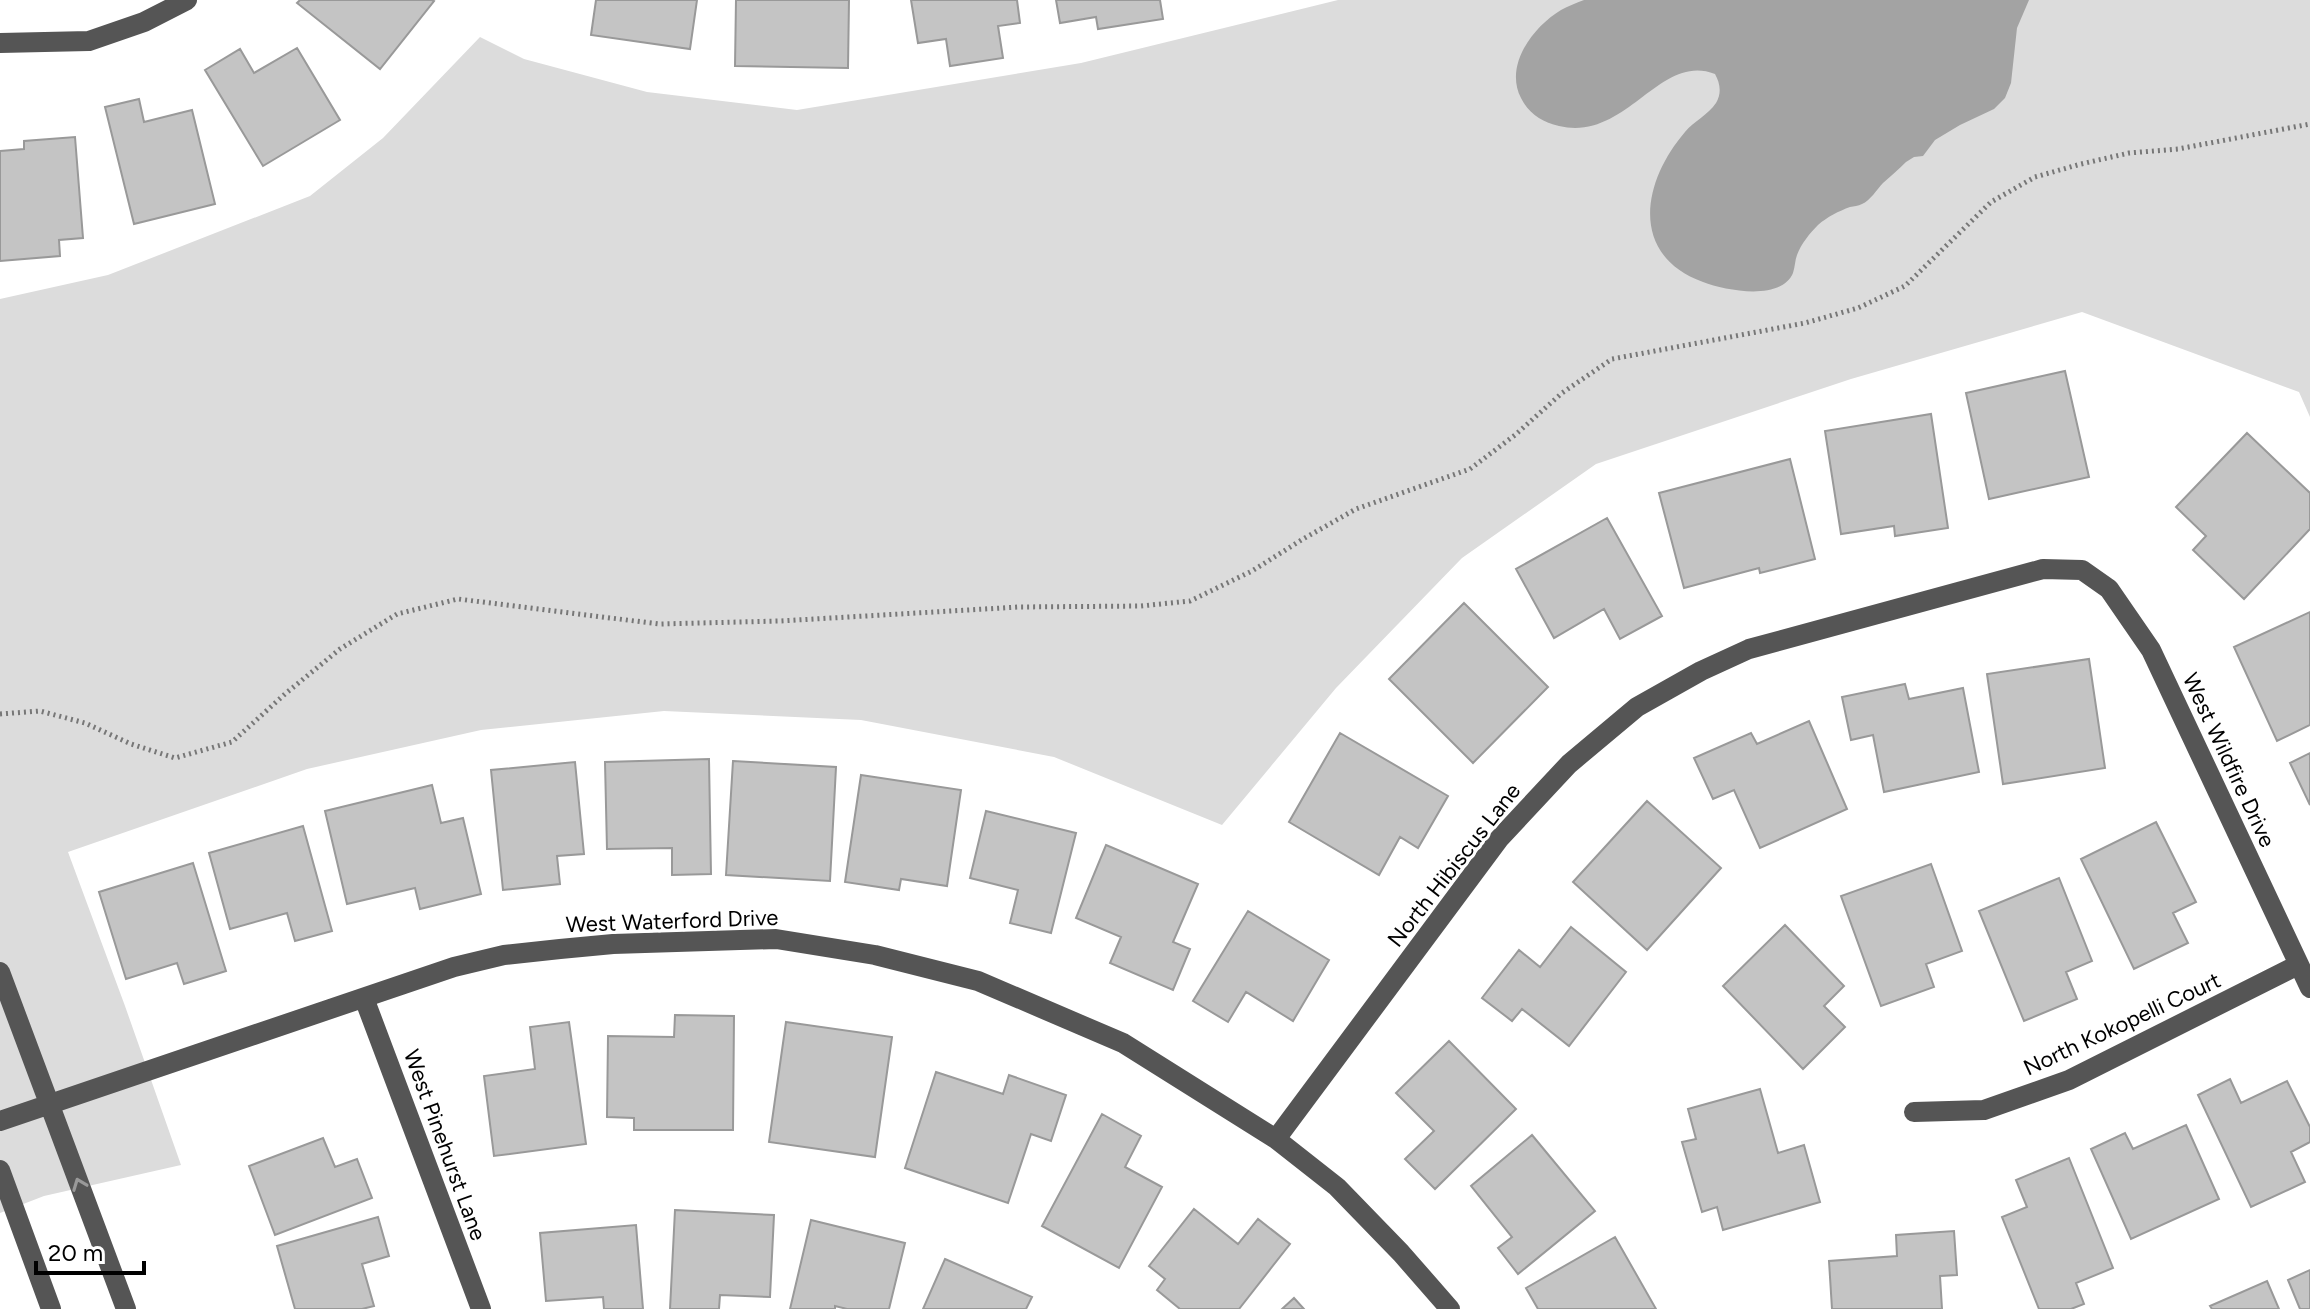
<svg xmlns="http://www.w3.org/2000/svg" width="2310" height="1309" font-family="Figtree,sans-serif">
<style>
.green{fill:#dcdcdc}
.water{fill:#a3a3a3}
.building{fill:#c4c4c4;stroke:#999;stroke-width:2}
.lines{fill:none;stroke-linecap:round;stroke-linejoin:round}
.path{stroke:#777;stroke-width:5;stroke-dasharray:2 4;stroke-linecap:butt}
.minor{stroke:#555;stroke-width:20}
.oneway{stroke:#999}
.labels{text-anchor:middle;dominant-baseline:central;stroke-width:6;stroke-linejoin:round;paint-order:stroke}
.street-label{font-size:22px;fill:#000;stroke:#fff}
</style>
<rect width="100%" height="100%" fill="#fff"/>
<path class="green" d="M1338 0H2310V417L2299 392 2082 312 1851 379 1596 464 1462 558 1336 688 1222 825 1054 757 861 720 664 711 481 730 307 769 68 852 125 1006 181 1165 44 1196 0 1213V299L108 275 310 196 383 138 480 37 524 59 647 92 797 110 1081 63Z"/>
<path class="water" d="M1584 0H2029L2017 28 2011 83 2005 98 1994 109 1960 125 1935 140 1923 156 1914 157 1906 162C1899 169 1891 176 1883 183 1877 189 1870 201 1862 204 1858 206 1854 206 1850 207 1839 211 1827 217 1818 225 1810 233 1801 244 1797 255 1795 260 1795 267 1793 273 1781 301 1727 291 1703 282 1629 255 1642 182 1685 132 1694 121 1708 115 1716 103 1722 93 1720 83 1715 74 1659 52 1627 142 1559 126 1542 122 1529 114 1521 98 1504 65 1533 27 1561 10 1568 6 1576 3 1584 0Z"/>
<path class="building" d="M300 0H432L434 1 380 69 297 3Z
M596 0H697L690 49 591 35Z
M736 0H849L848 68 735 66Z
M911 0H1017L1020 23 998 26 1003 58 950 66 946 39 918 43Z
M1056 0H1160L1163 19 1098 29 1096 17 1060 23Z
M297 48 340 120 263 166 205 70 240 49 254 73Z
M139 99 144 122 192 110 215 204 134 224 105 107Z
M75 137 83 238 59 240 60 256 0 261V151L24 149V141Z
M2065 371 2089 477 1989 499 1966 393Z
M1931 414 1948 528 1895 536 1894 526 1841 534 1825 431Z
M2247 433 2310 493V529L2244 599 2193 550 2206 536 2176 507Z
M1790 459 1815 559 1760 573 1759 568 1684 588 1659 493Z
M1607 518 1662 616 1620 639 1604 609 1554 638 1516 569Z
M1464 603 1548 687 1473 763 1389 679Z
M2310 612V725L2277 741 2234 647Z
M2089 659 2105 768 2003 784 1987 674Z
M1905 684 1909 699 1963 688 1979 772 1884 792 1873 735 1851 740 1842 697Z
M1809 721 1847 809 1760 848 1734 790 1713 799 1694 758 1751 733 1757 744Z
M1340 733 1448 796 1418 848 1400 837 1379 875 1289 822Z
M2310 753V805L2290 763Z
M709 759 711 874 672 875V848L607 849 605 762Z
M733 761 836 767 830 881 726 875Z
M575 762 584 854 557 856 560 884 503 890 491 770Z
M861 775 961 790 947 886 901 879 899 890 845 882Z
M432 785 441 823 463 818 481 894 420 909 415 888 347 904 325 811Z
M1647 801 1721 868 1647 950 1573 882Z
M986 811 1076 833 1051 933 1010 923 1018 890 970 878Z
M2156 822 2196 902 2173 913 2188 943 2134 969 2081 859Z
M303 826 332 931 295 941 287 913 230 929 209 853Z
M1106 845 1198 884 1173 942 1190 949 1173 990 1110 963 1121 937 1076 918Z
M193 863 226 971 184 984 177 963 126 979 99 892Z
M1931 864 1962 951 1926 964 1934 987 1881 1006 1841 896Z
M2059 878 2092 961 2066 972 2077 999 2024 1021 1979 911Z
M1248 911 1329 960 1293 1021 1246 992 1228 1022 1193 1001Z
M1785 925 1844 986 1824 1006 1845 1027 1803 1069 1723 986Z
M1571 927 1626 972 1569 1046 1522 1009 1512 1021 1482 998 1519 950 1540 967Z
M675 1015 734 1016 733 1130H634V1118L607 1117 608 1036 674 1037Z
M569 1022 586 1144 494 1156 484 1076 535 1069 530 1027Z
M786 1022 892 1037 875 1157 769 1142Z
M1449 1041 1516 1109 1435 1189 1405 1159 1434 1131 1396 1093Z
M936 1072 1003 1094 1009 1075 1066 1095 1051 1141 1031 1134 1008 1203 905 1168Z
M2230 1079 2241 1103 2287 1081 2310 1127V1142L2291 1152 2305 1182 2251 1207 2198 1095Z
M1760 1089 1778 1153 1804 1145 1820 1202 1723 1230 1717 1207 1702 1212 1682 1142 1696 1139 1688 1109Z
M1102 1114 1141 1136 1125 1167 1162 1187 1119 1268 1042 1226Z
M2186 1125 2219 1199 2131 1239 2091 1149 2125 1133 2133 1149Z
M1532 1135 1595 1211 1518 1274 1498 1248 1512 1237 1471 1186Z
M323 1138 335 1167 357 1159 372 1198 275 1235 249 1166Z
M2069 1158 2113 1268 2076 1283 2084 1304 2071 1309H2039L2002 1217 2027 1207 2016 1180Z
M1194 1209 1238 1244 1258 1219 1290 1244 1239 1309H1180L1157 1290 1165 1279 1149 1266Z
M675 1210 774 1215 770 1297 720 1295 719 1309H670Z
M378 1217 389 1256 362 1264 374 1306 362 1309H295L277 1246Z
M811 1220 905 1243 889 1309H847L835 1306V1309H790Z
M636 1225 643 1309H604L603 1297 546 1301 540 1233Z
M1954 1231 1957 1275 1940 1276 1942 1309H1832L1829 1261 1897 1256 1896 1235Z
M1615 1237 1656 1309H1538L1526 1288Z
M945 1259 1032 1297 1026 1309H923Z
M2310 1270V1309H2300L2288 1280Z
M2267 1281 2279 1309H2212L2210 1306Z
M1294 1298 1304 1309H1282Z"/>
<g class="lines">
<path class="path" d="M0 714 40 711 85 723 131 744 175 758 232 742 285 694 340 649 397 614 458 599 659 624 780 621 1019 607 1141 606 1190 601 1252 571 1303 539 1356 509 1470 469 1515 435 1562 393 1612 359 1805 323 1858 308 1905 286 1991 202 2035 177 2081 164 2129 153 2178 149 2310 124"/>
<path class="minor" d="M0 43 89 41 144 22 187 0
M0 972 126 1309
M364 998 481 1309
M1914 1112 1984 1110 2069 1080 2298 965
M0 1121 454 967 504 955 560 949 613 944 776 939 875 955 978 981 1123 1043 1276 1139 1337 1187 1401 1253 1450 1309
M1276 1139 1499 839 1569 764 1637 707 1701 671 1749 649 2043 569 2082 570 2109 589 2151 650 2310 988
M0 1170 51 1309"/>
</g>
<defs><path id="oneway-chevron" d="M-2-3.5L2.5 0L-2 3.5" fill="none" stroke-width="1.6" stroke-linecap="round" stroke-linejoin="round" transform="scale(2)"/></defs>
<use class="oneway" href="#oneway-chevron" transform="translate(79 1184) rotate(-111)"/>
<g class="labels">
<g class="street-label">
<text transform="translate(2229 760) rotate(65)">West Wildfire Drive</text>
<text transform="translate(1454 865) rotate(-52)">North Hibiscus Lane</text>
<text transform="translate(672 921) rotate(-2)">West Waterford Drive</text>
<text transform="translate(2122 1024) rotate(-25)">North Kokopelli Court</text>
<text transform="translate(445 1145) rotate(70)">West Pinehurst Lane</text>
</g>
</g>
<path d="M36 1261v12h108v-12" fill="none" stroke="#000000" stroke-width="4"/>
<text x="48" y="1261" font-size="24" fill="#000000" stroke="#ffffff" stroke-width="6" paint-order="stroke">20 m</text>
</svg>
